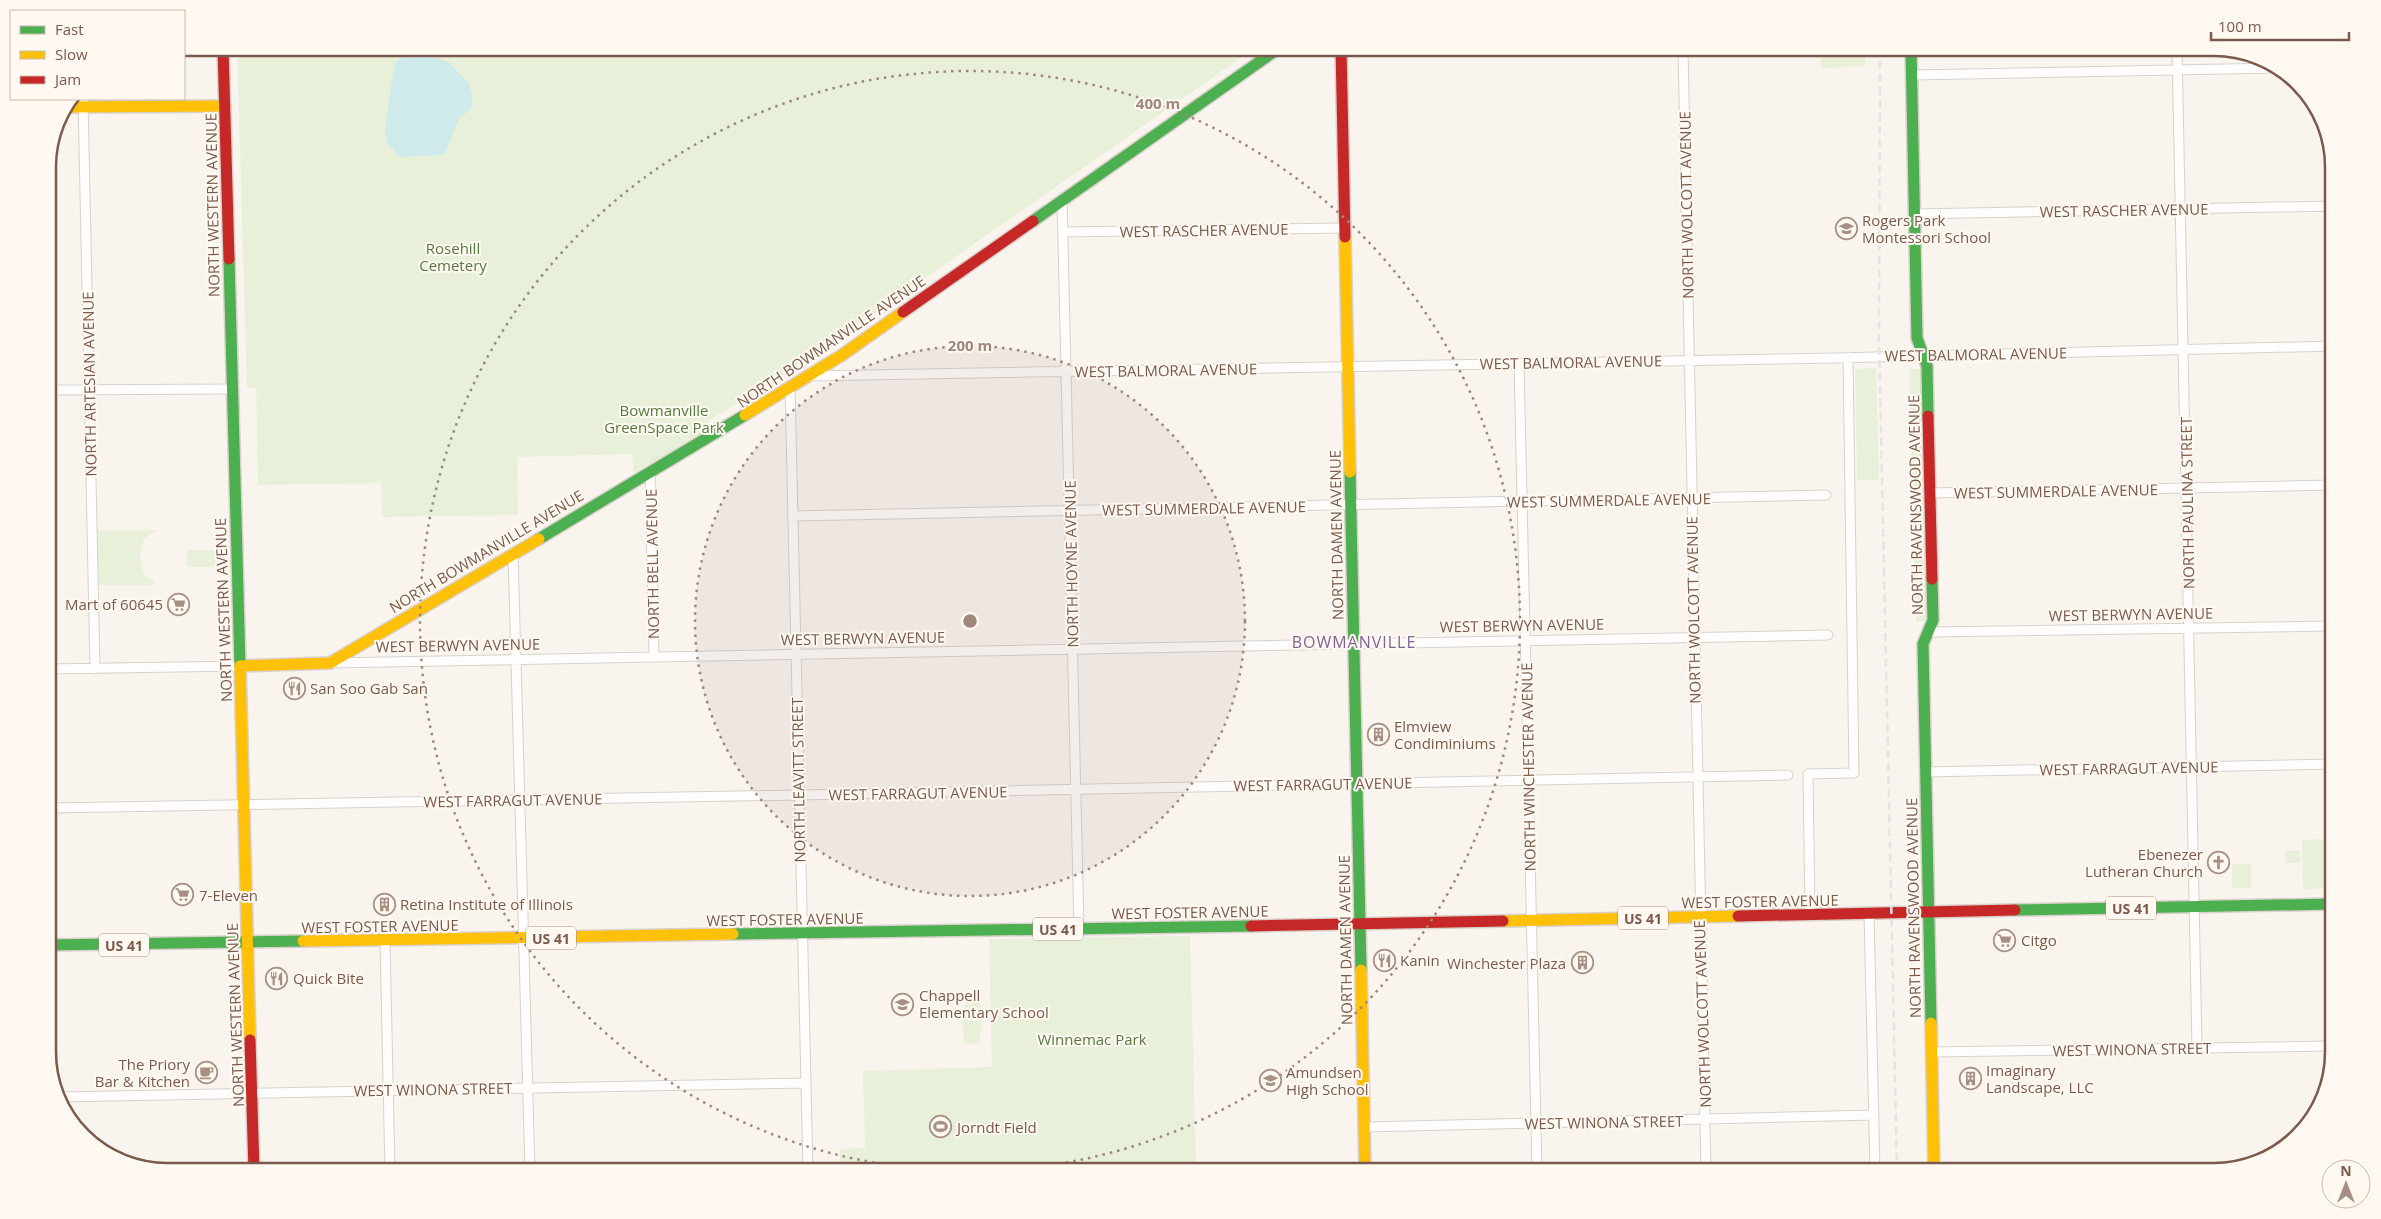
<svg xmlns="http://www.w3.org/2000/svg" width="2381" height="1219" font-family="'Open Sans',sans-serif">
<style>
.green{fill:#e8f0d9}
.water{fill:#cfeaea}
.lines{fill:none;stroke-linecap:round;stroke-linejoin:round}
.street-casing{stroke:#d9d1cc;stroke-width:11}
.fast-casing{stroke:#dad0ca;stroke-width:14}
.slow-casing{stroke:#dad0ca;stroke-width:14}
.jam-casing{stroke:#dad0ca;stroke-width:14}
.street{stroke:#fefdfc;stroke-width:9}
.fast{stroke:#4caf50;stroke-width:11}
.slow{stroke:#ffc107;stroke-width:11}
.jam{stroke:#c62828;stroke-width:11}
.rail{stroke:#e6e3e6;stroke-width:2.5;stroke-dasharray:8 5;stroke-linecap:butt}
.ring{fill:none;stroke:#a0877b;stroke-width:2.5;stroke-dasharray:2.5 5}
.labels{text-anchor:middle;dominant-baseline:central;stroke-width:4;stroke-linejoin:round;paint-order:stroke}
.shield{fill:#fff9f2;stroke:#a3897d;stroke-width:1}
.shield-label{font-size:14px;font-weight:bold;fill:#7b594b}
.street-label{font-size:15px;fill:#7b594b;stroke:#fff9f2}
.poi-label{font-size:15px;fill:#7b594b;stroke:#fff9f2;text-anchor:start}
.park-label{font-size:15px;fill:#547b3f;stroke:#fff9f2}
.neighbourhood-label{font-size:16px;letter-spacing:1px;fill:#826397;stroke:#fff9f2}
.rim{fill:none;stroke:#7b594b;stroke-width:2.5}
.centre{fill:#a0877b;stroke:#fff9f2;stroke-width:2.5}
.ring-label{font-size:15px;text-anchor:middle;font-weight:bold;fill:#a0877b;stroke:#fff9f2;stroke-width:4;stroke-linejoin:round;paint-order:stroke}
</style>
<rect width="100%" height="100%" fill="#faf4ee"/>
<path class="green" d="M237 48H1255L802 364 708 421 710 429 634 473 632 454 517 457 518 515 382 517 381 483 258 485 256 388 247 387Z
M1820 48H1865V66L1821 68Z
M1876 368 1879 480H1857L1855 369Z
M1909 369H1921L1926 621H1916Z
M96 530H156L144 539 140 556 144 575 154 582V585H97Z
M187 550H216V567H187Z
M2329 839 2333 845V888L2303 889 2302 840Z
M2285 851H2300V863H2285Z
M2232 864H2251V888H2232Z
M1190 936 1196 1165 1287 1163 1288 1171H840V1149L865 1148 863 1071 992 1067 989 939Z
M964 993H980L982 1031H980V1043L964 1044 962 1016H966Z"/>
<path class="water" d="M422 54 448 62 468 82 473 96 471 108 459 119 444 155 399 157 387 142 385 130 394 66 399 59Z"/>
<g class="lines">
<defs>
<path id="street" d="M1683 48 1706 1171
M2177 48 2197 1048
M1911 75 2276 68
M83 99 95 669
M1062 200 1079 929
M1914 214 2333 206
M1063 232 1345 228
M1519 363 1537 1171
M809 376 1835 358 2333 346
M790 388 808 1171
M48 390 232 389
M650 472 654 657
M1929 493 2333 485
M792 516 1826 495
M513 553 530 1171
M1928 632 2333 626
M331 663 1828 635
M48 669 240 666
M1925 772 2333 764
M48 808 799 795 1788 775
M1869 913 1875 1171
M1810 915 1808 774 1854 773 1848 357
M385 941 390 1171
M1931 1052 2333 1046
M60 1097 806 1083
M1364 1127 1874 1115"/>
<path id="fast" d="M1911 48 1917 338 1927 366 1928 416
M1033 221 1279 48
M229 259 240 667
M1350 472 1361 970
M539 539 745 415
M2015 910 2333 904
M733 934 1251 926
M48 945 303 941
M1931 1023 1923 644 1933 620 1932 579"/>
<path id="slow" d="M66 107 225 106
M1345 237 1350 472
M745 415 842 355 903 312
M240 666 330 663 539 539
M240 667 250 1040
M1503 921 1738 916
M303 941 733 934
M1361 970 1365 1171
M1931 1023 1934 1171"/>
<path id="jam" d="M223 48 229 259
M1341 48 1345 237
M903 312 1033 221
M1928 416 1932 579
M1738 916 2015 910
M1251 926 1503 921
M250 1040 254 1171"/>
</defs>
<use href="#street" class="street-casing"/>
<use href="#fast" class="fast-casing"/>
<use href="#slow" class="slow-casing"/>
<use href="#jam" class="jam-casing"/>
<use href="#street" class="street"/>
<use href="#fast" class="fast"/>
<use href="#slow" class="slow"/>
<use href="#jam" class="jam"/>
<path class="rail" d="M1880 48 1879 339 1897 1171"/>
</g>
<circle cx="970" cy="621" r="275" fill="#a0877b" fill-opacity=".12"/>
<g class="ring">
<circle cx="970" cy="621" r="275"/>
<circle cx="970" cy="621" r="550"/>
</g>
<defs>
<symbol id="school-ring" viewBox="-11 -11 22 22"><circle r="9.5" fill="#fff9f2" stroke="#a78f84" stroke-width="1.5"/><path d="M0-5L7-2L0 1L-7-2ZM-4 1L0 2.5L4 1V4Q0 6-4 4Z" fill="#a78f84"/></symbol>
<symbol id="supermarket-ring" viewBox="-11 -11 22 22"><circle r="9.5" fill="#fff9f2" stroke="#a78f84" stroke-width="1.5"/><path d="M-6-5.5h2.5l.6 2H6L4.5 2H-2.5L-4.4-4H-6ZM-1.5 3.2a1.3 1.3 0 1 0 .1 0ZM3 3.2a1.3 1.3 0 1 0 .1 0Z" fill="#a78f84"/></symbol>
<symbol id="restaurant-ring" viewBox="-11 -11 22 22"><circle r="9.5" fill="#fff9f2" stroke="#a78f84" stroke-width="1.5"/><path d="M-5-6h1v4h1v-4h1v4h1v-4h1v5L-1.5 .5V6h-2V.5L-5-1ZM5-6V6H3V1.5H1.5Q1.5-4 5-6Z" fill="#a78f84"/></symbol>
<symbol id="building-ring" viewBox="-11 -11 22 22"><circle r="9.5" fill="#fff9f2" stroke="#a78f84" stroke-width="1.5"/><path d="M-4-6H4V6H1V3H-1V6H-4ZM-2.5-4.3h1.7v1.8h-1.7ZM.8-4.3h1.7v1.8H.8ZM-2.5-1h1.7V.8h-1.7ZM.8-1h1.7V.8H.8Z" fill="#a78f84"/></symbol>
<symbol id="church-ring" viewBox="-11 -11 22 22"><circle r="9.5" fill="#fff9f2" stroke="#a78f84" stroke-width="1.5"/><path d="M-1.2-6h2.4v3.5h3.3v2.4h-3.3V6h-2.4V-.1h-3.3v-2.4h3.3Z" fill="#a78f84"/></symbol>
<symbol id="cafe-ring" viewBox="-11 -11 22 22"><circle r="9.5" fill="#fff9f2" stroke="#a78f84" stroke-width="1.5"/><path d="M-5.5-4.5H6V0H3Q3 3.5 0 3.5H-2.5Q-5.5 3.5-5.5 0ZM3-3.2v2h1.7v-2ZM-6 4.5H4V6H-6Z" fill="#a78f84"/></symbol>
<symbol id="stadium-ring" viewBox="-11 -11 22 22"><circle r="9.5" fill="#fff9f2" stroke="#a78f84" stroke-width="1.5"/><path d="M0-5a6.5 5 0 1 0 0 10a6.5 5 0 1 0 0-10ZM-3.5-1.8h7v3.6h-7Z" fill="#a78f84"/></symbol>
</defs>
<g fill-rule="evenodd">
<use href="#school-ring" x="1834" y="216" width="25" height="25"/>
<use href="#supermarket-ring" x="166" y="592" width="25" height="25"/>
<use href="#restaurant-ring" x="282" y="676" width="25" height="25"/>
<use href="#building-ring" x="1366" y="722" width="25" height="25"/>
<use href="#church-ring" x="2206" y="850" width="25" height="25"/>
<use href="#supermarket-ring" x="170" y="882" width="25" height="25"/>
<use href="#building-ring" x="372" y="892" width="25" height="25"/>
<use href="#supermarket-ring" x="1992" y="928" width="25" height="25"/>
<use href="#restaurant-ring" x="1372" y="948" width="25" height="25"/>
<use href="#building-ring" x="1570" y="950" width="25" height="25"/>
<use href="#restaurant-ring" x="264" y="966" width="25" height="25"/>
<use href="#school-ring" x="890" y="992" width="25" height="25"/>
<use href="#cafe-ring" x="194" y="1060" width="25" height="25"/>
<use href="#building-ring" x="1958" y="1066" width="25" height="25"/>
<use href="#school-ring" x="1258" y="1068" width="25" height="25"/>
<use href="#stadium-ring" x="928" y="1114" width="25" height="25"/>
</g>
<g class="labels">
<g class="shield">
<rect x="2106" y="896.5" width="50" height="23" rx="4"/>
<rect x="1618" y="906.5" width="50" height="23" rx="4"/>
<rect x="1033" y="917.5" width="50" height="23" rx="4"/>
<rect x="526" y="926.5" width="50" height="23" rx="4"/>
<rect x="99" y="933.5" width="50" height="23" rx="4"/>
</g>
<g class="shield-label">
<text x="2131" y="908">US 41</text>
<text x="1643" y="918">US 41</text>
<text x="1058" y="929">US 41</text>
<text x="551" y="938">US 41</text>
<text x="124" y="945">US 41</text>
</g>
<g class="street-label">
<text transform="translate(212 205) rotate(-91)">NORTH WESTERN AVENUE</text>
<text transform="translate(1686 205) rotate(-91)">NORTH WOLCOTT AVENUE</text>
<text transform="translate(2124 210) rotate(-1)">WEST RASCHER AVENUE</text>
<text transform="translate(1204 230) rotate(-1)">WEST RASCHER AVENUE</text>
<text transform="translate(831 341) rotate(-34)">NORTH BOWMANVILLE AVENUE</text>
<text transform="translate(1976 354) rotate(-1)">WEST BALMORAL AVENUE</text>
<text transform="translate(1571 362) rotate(-1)">WEST BALMORAL AVENUE</text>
<text transform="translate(1166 370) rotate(-1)">WEST BALMORAL AVENUE</text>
<text transform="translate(89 384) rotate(-91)">NORTH ARTESIAN AVENUE</text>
<text transform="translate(2056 491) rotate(-1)">WEST SUMMERDALE AVENUE</text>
<text transform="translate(1609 500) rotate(-1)">WEST SUMMERDALE AVENUE</text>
<text transform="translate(2187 503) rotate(-91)">NORTH PAULINA STREET</text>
<text transform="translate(1915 505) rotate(-91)">NORTH RAVENSWOOD AVENUE</text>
<text transform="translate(1204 508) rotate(-1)">WEST SUMMERDALE AVENUE</text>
<text transform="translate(1336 535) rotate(-91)">NORTH DAMEN AVENUE</text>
<text transform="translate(486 551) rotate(-31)">NORTH BOWMANVILLE AVENUE</text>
<text transform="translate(652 564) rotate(-91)">NORTH BELL AVENUE</text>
<text transform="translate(1071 564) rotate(-91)">NORTH HOYNE AVENUE</text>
<text transform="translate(223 610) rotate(-92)">NORTH WESTERN AVENUE</text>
<text transform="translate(1693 610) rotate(-91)">NORTH WOLCOTT AVENUE</text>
<text transform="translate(2131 614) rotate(-1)">WEST BERWYN AVENUE</text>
<text transform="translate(1522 625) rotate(-1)">WEST BERWYN AVENUE</text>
<text transform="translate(863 638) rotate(-1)">WEST BERWYN AVENUE</text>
<text transform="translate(458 645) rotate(-1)">WEST BERWYN AVENUE</text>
<text transform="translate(1528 767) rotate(-91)">NORTH WINCHESTER AVENUE</text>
<text transform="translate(2129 768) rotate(-1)">WEST FARRAGUT AVENUE</text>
<text transform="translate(798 780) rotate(-91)">NORTH LEAVITT STREET</text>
<text transform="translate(1323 784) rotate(-1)">WEST FARRAGUT AVENUE</text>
<text transform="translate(918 793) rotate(-1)">WEST FARRAGUT AVENUE</text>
<text transform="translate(513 800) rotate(-1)">WEST FARRAGUT AVENUE</text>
<text transform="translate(1760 901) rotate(-1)">WEST FOSTER AVENUE</text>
<text transform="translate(1913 908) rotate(-91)">NORTH RAVENSWOOD AVENUE</text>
<text transform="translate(1190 912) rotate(-1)">WEST FOSTER AVENUE</text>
<text transform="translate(785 919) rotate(-1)">WEST FOSTER AVENUE</text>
<text transform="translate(380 926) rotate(-1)">WEST FOSTER AVENUE</text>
<text transform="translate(1345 940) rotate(-91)">NORTH DAMEN AVENUE</text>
<text transform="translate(1702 1014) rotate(-92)">NORTH WOLCOTT AVENUE</text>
<text transform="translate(235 1015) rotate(-92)">NORTH WESTERN AVENUE</text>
<text transform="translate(2132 1049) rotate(-1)">WEST WINONA STREET</text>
<text transform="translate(433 1089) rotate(-1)">WEST WINONA STREET</text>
<text transform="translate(1604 1122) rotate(-1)">WEST WINONA STREET</text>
</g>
<g class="poi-label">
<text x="1862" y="220">Rogers Park<tspan x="1862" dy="17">Montessori School</tspan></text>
<text x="163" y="604" text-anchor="end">Mart of 60645</text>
<text x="310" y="688">San Soo Gab San</text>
<text x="1394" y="726">Elmview<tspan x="1394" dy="17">Condiminiums</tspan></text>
<text x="2203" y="854" text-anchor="end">Ebenezer<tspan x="2203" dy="17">Lutheran Church</tspan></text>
<text x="199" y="895">7-Eleven</text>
<text x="400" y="904">Retina Institute of Illinois</text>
<text x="2021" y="940">Citgo</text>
<text x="1400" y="960">Kanin</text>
<text x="1566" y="963" text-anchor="end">Winchester Plaza</text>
<text x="293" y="978">Quick Bite</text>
<text x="919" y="995">Chappell<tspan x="919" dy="17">Elementary School</tspan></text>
<text x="190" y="1064" text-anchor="end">The Priory<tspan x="190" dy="17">Bar &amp; Kitchen</tspan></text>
<text x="1986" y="1070">Imaginary<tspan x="1986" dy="17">Landscape, LLC</tspan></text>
<text x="1286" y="1072">Amundsen<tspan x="1286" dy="17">High School</tspan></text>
<text x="957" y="1127">Jorndt Field</text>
</g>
<g class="park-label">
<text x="453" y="248">Rosehill<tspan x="453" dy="17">Cemetery</tspan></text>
<text x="664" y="410">Bowmanville<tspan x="664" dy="17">GreenSpace Park</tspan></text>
<text x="1092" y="1039">Winnemac Park</text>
</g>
<g class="neighbourhood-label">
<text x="1354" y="642">BOWMANVILLE</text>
</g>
</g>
<path d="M0 0H2381V1219H0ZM167 56H2214A111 111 0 0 1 2325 167V1052A111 111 0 0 1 2214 1163H167A111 111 0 0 1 56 1052V167A111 111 0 0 1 167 56Z" fill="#fff9f2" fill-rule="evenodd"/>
<path class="rim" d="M167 56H2214A111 111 0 0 1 2325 167V1052A111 111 0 0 1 2214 1163H167A111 111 0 0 1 56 1052V167A111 111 0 0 1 167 56Z"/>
<circle cx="970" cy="621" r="8" class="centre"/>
<g class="ring-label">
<text x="1158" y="109">400 m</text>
<text x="970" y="351">200 m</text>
</g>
<rect x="10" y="10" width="175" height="90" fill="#fff9f2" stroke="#cab9af"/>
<rect x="20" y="26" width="25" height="8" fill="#4caf50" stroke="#cab9af"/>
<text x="55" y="35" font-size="15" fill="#7b594b">Fast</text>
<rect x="20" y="51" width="25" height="8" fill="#ffc107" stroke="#cab9af"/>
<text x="55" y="60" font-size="15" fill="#7b594b">Slow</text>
<rect x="20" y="76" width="25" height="8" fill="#c62828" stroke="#cab9af"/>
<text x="55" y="85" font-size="15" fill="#7b594b">Jam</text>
<g transform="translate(2346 1184)"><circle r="24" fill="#fff9f2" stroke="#cab9af"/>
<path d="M0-4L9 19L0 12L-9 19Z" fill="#a78f84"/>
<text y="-8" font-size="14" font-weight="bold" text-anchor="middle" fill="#7b594b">N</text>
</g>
<path d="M2211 32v8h138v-8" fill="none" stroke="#7b594b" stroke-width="2.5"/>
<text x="2218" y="32" font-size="15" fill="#7b594b" stroke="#fff9f2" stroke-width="4" paint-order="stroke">100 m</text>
</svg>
